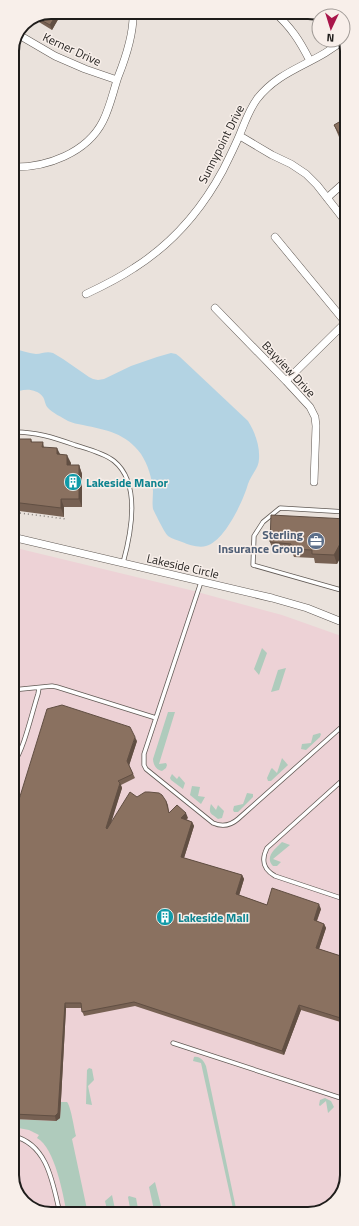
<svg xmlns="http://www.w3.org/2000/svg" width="359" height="1226" font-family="'Titillium Web',sans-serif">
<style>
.commercial{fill:#edd2d6}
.green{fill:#afcbbc}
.water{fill:#b3d3e3}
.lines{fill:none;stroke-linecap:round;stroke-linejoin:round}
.lane-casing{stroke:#615a55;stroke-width:5}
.street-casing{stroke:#615a55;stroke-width:8}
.path{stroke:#86817d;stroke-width:1.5;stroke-dasharray:1 3;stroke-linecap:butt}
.lane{stroke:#fff;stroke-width:3.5}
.street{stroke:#fff;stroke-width:7}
.wall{fill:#776153}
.shaded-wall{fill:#614f43}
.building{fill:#8a7160;stroke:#614f43}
.labels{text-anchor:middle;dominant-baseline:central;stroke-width:3;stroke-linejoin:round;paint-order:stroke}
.street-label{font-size:12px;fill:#1f1d1b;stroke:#f8efea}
.culture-label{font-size:12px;font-weight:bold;fill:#0d838f;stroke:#f8efea;text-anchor:start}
.service-label{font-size:12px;font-weight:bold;fill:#4e5e75;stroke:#f8efea;text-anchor:end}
.rim{fill:none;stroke:#1f1d1b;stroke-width:2}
</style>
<rect width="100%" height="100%" fill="#eae2dc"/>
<path class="commercial" d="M12 547 190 590 282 615 347 638V1175L339 1199 316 1213 46 1214 25 1204 13 1183Z"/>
<path class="green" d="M262 648 267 653 259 675 254 669Z
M286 668 279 690 271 692 278 670Z
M168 712H175L159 764 166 763 167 765 166 768 162 771C156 770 153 764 153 759Z
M320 733 321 734 320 737 306 750 301 749 302 744 311 743 313 735Z
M282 758 288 765 271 781H268L267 778 271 769 272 768 277 773Z
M172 774 177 779 179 776 185 783 183 789 171 780 170 778Z
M192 786 200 787 198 796 205 797 201 804 190 795Z
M247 793 253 794V797L238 812H234L233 810 234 806 243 804Z
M211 804 216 810 218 805 224 811 222 818 218 819C211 813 208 814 211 804Z
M282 842 290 845 273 859 281 862 277 866H273C264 857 276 848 282 842Z
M194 1057C200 1056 204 1061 206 1066L237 1213H234L201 1063 193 1061Z
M89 1068 92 1069 94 1080 88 1086 92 1105 86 1104 87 1070Z
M325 1098 331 1101 334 1107 328 1113 326 1101 320 1106 319 1105 320 1100Z
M61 1102H67C71 1107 74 1128 76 1136L72 1139 88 1214H75L74 1211 71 1214H67C63 1194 55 1148 37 1138L39 1135 29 1130 13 1127V1119L56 1121 60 1118Z
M155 1182 161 1206 155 1210H154L149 1187Z
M112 1195 116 1214H108L105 1201Z
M129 1196 136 1198 139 1214H131L128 1197Z"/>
<path class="water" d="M12 348C20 350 28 353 36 354 42 354 46 351 53 353L63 359 89 377 93 379 98 380 104 379 131 366 157 357 171 353 176 354 180 357 248 421C255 432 260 446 259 459 259 468 251 475 248 484 243 501 225 541 206 546 199 548 189 545 182 542 178 540 172 539 168 536 164 532 156 515 153 509 152 503 153 497 153 491 152 478 148 465 141 454 126 433 106 430 83 425 78 424 72 423 68 421 63 418 51 412 48 408 45 405 45 400 43 397 35 387 21 389 12 394Z"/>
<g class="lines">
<defs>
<path id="lane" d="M12 432C34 431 55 438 75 445 88 449 104 453 114 461 141 483 131 534 123 563
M347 512 280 508 263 522 254 536 253 565 341 590 347 578
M201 582 144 754V765L146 769 213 823C222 827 230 826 238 819L347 722
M12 690 52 686 57 687 156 718
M13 764C24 750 32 712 38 694L39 688
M347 776 267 848C261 860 263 869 275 876L347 900
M173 1043 347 1100
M13 1136C48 1144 53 1184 60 1214"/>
<path id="street" d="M274 12C291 27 300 41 310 61
M19 35 55 56 85 69 117 80
M240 136 272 155 291 164 306 174 317 185 346 222
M12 167C46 168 87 153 103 121 110 107 113 92 118 77 126 57 134 34 133 12
M327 198 346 181
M275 237 346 323
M86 294C103 286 119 278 134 268 172 244 202 209 223 170 229 158 235 146 240 134 245 122 249 110 257 99 281 68 317 64 344 39
M215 308 286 381 310 407 315 417 316 426 314 482
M286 381 346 322
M12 537 272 598 307 608 347 624"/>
</defs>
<use href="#lane" class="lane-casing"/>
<use href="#street" class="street-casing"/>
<path class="path" d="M12 512 66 519"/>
<use href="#lane" class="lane"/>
<use href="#street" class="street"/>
</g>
<path class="wall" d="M51 12H59L60 16 52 30 34 19Z
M346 118V150L339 137 334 125Z
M12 439H31L32 442H43L44 447 60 454 71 463 70 465H79L82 474V507H64V517L12 510Z
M347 519 337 564 315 563 314 558 294 557 292 552 273 551 270 542Z
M137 741 129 765 135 778 121 785 122 788 110 824 137 797 166 801 168 805 169 813 188 818 186 819 192 822 194 826 184 858 242 875 244 879 239 895 267 905 321 909 317 921 324 924 326 928 319 949 347 958V1024L301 1010 284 1055 135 1006 84 1016 81 1008H66L60 1118 56 1121 13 1119V819Z"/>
<path class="shaded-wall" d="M58 12H59L60 16 52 30 50 25Z
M57 448 61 456 57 454Z
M67 455 71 463 70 474 67 465Z
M79 465 82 474V507L79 499Z
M61 499 64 507V517L61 508Z
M347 531V546L337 564 334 555Z
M135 737 137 741 129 766 127 761Z
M120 783 122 788 108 833 106 828Z
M186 813 188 818 183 822 181 818Z
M192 822 194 826 183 861 181 857Z
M242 875 244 879 238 899 236 894Z
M319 904 321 909 315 925 314 920Z
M324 924 326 928 318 952 316 948Z
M65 1003 66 1008 60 1118 56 1121 55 1116Z
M299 1005 301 1010 284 1055 282 1051Z"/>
<path class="building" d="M51 12H58L50 25 37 18Z
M346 118V140L344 142 334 125Z
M12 439H31V442H43L42 447 57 448V454L67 455V465H79V499H61V508L12 502Z
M271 515 347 519V531L334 555 312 554V550L291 549V544L270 542Z
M62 705 130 727 135 737 127 761 133 774 118 781 120 783 106 828 107 829 130 792 137 797 145 792H149L159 793 162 795 166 801 169 813 177 805 186 813 181 818 192 822 181 857 242 875 236 894 267 905 272 888 319 904 314 920 324 924 316 948 347 958V1020L299 1005 282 1051 134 1002 82 1012 81 1003H65L58 1113 55 1116 13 1114V819L47 709Z"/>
<defs>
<symbol id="building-disc" viewBox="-11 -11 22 22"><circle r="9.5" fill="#0f9aa8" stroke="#f8efea"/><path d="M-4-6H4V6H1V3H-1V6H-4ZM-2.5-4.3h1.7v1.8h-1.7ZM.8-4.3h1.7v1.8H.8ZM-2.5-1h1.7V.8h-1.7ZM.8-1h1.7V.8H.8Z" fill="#fff"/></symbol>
<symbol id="office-disc" viewBox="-11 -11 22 22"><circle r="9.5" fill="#5c6f8a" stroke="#f8efea"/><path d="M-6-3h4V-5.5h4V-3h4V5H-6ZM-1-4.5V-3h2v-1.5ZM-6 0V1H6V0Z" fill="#fff"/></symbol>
</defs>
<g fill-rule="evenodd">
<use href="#building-disc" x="63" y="472" width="20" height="20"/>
<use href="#office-disc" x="306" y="531" width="20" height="20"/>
<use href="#building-disc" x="155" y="907" width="20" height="20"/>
</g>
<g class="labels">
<g class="street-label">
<text transform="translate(72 49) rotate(25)">Kerner Drive</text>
<text transform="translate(221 144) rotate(-63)">Sunnypoint Drive</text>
<text transform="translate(289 369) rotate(47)">Bayview Drive</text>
<text transform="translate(183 566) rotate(13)">Lakeside Circle</text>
</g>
<g class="culture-label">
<text x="86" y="482">Lakeside Manor</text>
<text x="178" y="917">Lakeside Mall</text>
</g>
<g class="service-label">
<text x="303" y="534">Sterling<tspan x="303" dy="14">Insurance Group</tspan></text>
</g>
</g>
<path d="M0 0H359V1226H0ZM51 19H308A32 32 0 0 1 340 51V1175A32 32 0 0 1 308 1207H51A32 32 0 0 1 19 1175V51A32 32 0 0 1 51 19Z" fill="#f8efea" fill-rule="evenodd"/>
<path class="rim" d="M51 19H308A32 32 0 0 1 340 51V1175A32 32 0 0 1 308 1207H51A32 32 0 0 1 19 1175V51A32 32 0 0 1 51 19Z"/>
<g transform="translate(331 28) rotate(184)"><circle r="19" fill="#f8efea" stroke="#a19b97"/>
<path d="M0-3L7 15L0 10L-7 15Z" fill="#a9154a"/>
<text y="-6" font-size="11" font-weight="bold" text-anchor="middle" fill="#1f1d1b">N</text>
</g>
</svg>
